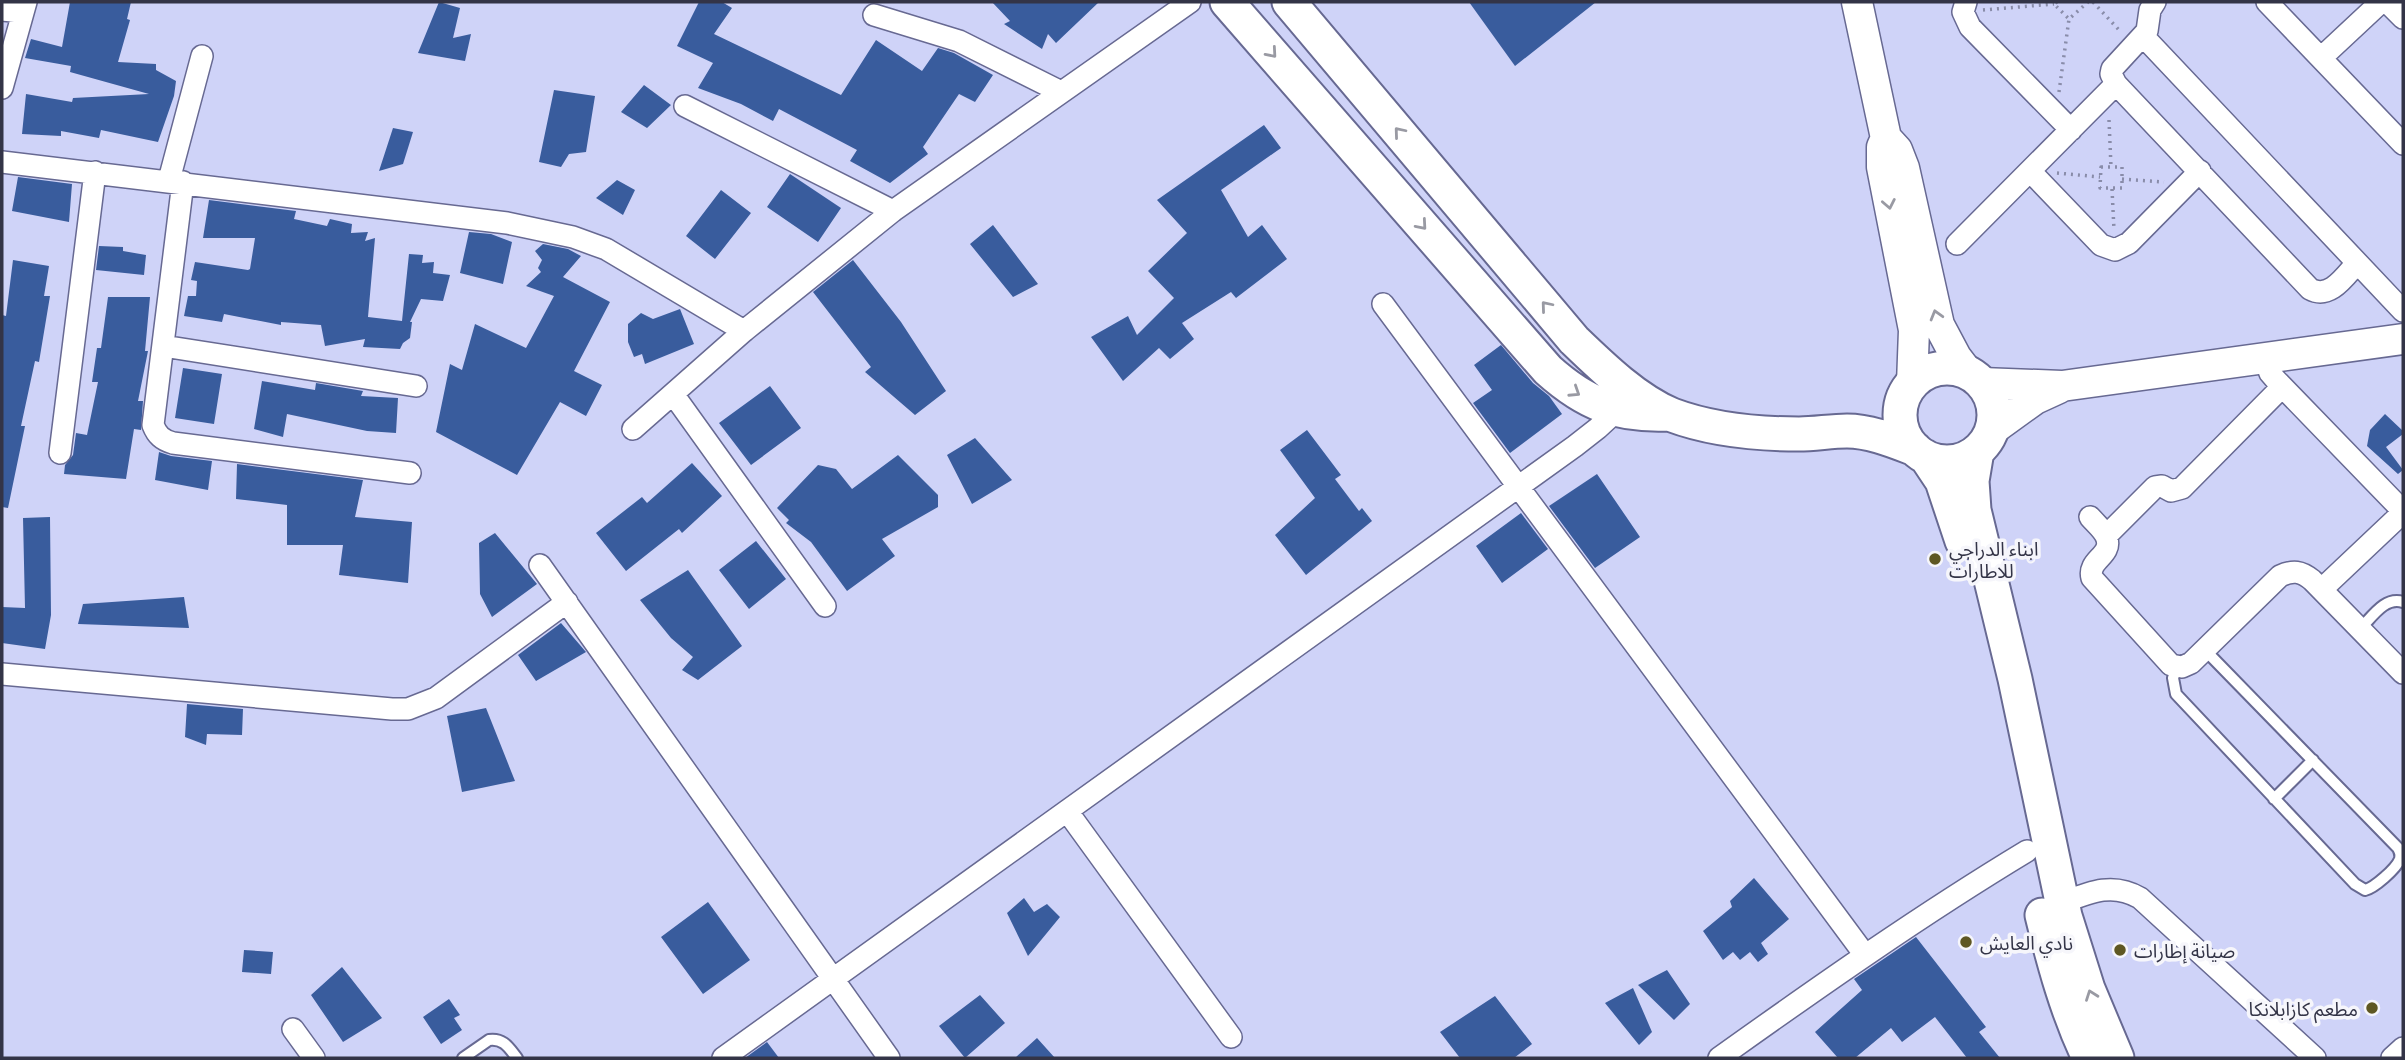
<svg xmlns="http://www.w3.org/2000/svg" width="2405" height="1060" font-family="'Titillium Web','Noto Sans Arabic',sans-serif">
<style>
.building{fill:#395c9d}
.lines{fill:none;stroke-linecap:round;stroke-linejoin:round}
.lane-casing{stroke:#676992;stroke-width:14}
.street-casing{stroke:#676992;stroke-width:24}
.secondary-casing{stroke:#676992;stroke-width:33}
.primary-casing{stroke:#676992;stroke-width:37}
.path{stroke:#898ca9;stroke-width:3.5;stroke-dasharray:2 5;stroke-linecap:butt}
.lane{stroke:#fff;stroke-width:10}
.street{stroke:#fff;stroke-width:21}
.secondary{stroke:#fff;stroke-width:30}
.primary{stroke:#fff;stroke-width:33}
.oneway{stroke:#999aa3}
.poi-dot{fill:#5e5723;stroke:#f6f6fb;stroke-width:2.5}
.labels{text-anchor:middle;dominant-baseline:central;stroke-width:7;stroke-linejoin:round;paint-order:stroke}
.poi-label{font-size:19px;fill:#333447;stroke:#f6f6fb;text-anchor:start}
</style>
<rect width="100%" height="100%" fill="#cfd3f8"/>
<path class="building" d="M70 2H131L127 19 130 20 118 62 156 64V70L176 81 174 96 158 142 101 130 99 138 61 131V136L22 134 26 94 72 102 73 98 149 94 70 72 71 66 25 58 31 39 62 47Z
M439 2 460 8 453 38 471 34 465 61 418 53Z
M699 2H722L732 8 714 34 841 95 876 40 922 71 938 48 954 53 993 75 975 102 959 94 923 147 928 154 890 183 850 161 857 150 779 109 773 121 741 104 698 88 713 63 677 46Z
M992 2H1099L1056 43 1048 34 1042 49 1004 24 1010 21Z
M1469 2H1596L1515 66Z
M644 85 671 105 647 128 621 112Z
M554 90 595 96 586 152 569 154 561 167 539 162Z
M1264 125 1281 148 1221 190 1248 237 1262 225 1287 259 1236 298 1231 292 1182 323 1194 339 1170 359 1159 348 1123 381 1091 337 1128 316 1137 335 1174 298 1148 271 1187 233 1157 200Z
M393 128 413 132 403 164 379 171Z
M790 174 841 208 818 242 767 207Z
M18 177 72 184 69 222 12 211Z
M617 180 635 190 623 215 596 198Z
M721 190 751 213 715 259 686 236Z
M209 200 296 211 294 219 327 226 330 219 352 224 351 233 368 232 365 241 375 238 368 317 402 321 409 254 423 255 422 263 434 262 433 273 450 275 443 301 421 299 410 322H412L410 338 403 343 400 349 363 347 365 339 325 346 321 325 281 322V325L224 314 222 322 184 316 188 296H196L197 281 191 280 195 262 248 270 250 269 255 238H203Z
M993 225 1038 284 1013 297 970 244Z
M469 232 491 234 512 242 503 284 460 273Z
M543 244 568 249 581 256 563 277 610 302 574 371 602 385 586 416 560 402 517 475 436 432 450 364 462 370 475 324 526 348 554 296 526 286 541 272 538 268 542 260 535 251Z
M99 246 123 247V251L146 255 144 275 96 270Z
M13 260 49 266 44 296H50L39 362 35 361 21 426H25L8 508 2 507V315L6 316Z
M853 260 901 322 946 391 915 415 865 372 871 367 813 292Z
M108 297H150L145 351H148L138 401H143L141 430 134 429 126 479 64 474 65 465 73 455 76 433 87 435 98 382H92L97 348H101Z
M680 309 694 344 645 364 642 354 634 357 628 342V324L641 313 653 319Z
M1501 345 1533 383 1549 396 1562 414 1510 453 1473 403 1492 390 1474 365Z
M183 368 222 374 214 424 175 418Z
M262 381 315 390 316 383 363 391 361 396 398 398 396 433 367 431 287 414 283 437 254 429Z
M770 386 801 428 751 465 719 423Z
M2385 414 2403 431V434L2386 447 2403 470 2398 474 2367 446 2370 430Z
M1307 430 1341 475 1335 479 1359 511 1362 508 1372 521 1306 575 1275 535 1315 498 1280 450Z
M975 438 1012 480 972 504 947 455Z
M159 452 171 456 212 461 208 490 155 480Z
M898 455 938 495V507L882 539 895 556 847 591 811 542 786 523 789 520 777 508 818 465 836 469 852 489Z
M692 463 722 496 682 533 679 529 626 571 596 533 642 497 647 503Z
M237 464 363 480 355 517 412 522 408 583 339 575 343 545H287V505L236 499Z
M1597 474 1640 537 1595 568 1549 506Z
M1521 513 1548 549 1502 583 1476 546Z
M50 517 51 615 45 649 2 643V607L25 608 23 518Z
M495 533 537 584 492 617 480 594 479 543Z
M756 541 786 579 749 609 719 570Z
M688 570 742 646 698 680 682 670 693 657 671 638 640 600Z
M184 597 189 628 78 624 83 604Z
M561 623 586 652 536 681 518 655Z
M187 704 243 709 242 735 207 734 206 745 185 737Z
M486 708 515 781 462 792 447 716Z
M1754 878 1789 919 1761 943 1768 954 1758 962 1750 952 1740 960 1733 952 1723 960 1703 931 1732 907 1730 901Z
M1024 898 1034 912 1047 904 1060 917 1028 956 1007 913Z
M708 902 750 960 703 994 661 937Z
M1916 937 1986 1027 1979 1032 2000 1058H1967L1935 1017 1902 1042 1891 1028 1855 1058H1838L1815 1032 1862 990 1854 979Z
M244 950 273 952 271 974 242 972Z
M342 967 382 1018 343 1042 311 995Z
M1667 970 1690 1004 1674 1020 1638 985Z
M1633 988 1652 1032 1639 1045 1605 1003Z
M980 995 1005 1023 965 1058 939 1026Z
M1495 996 1532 1044 1514 1058H1460L1440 1032Z
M449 999 460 1015 454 1018 462 1030 441 1044 423 1017Z
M1037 1038 1055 1058H1015Z
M767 1042 779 1058H745Z"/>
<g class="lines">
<defs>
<path id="lane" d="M2360 629C2372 617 2385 596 2403 602
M2177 667 2173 678 2176 694 2355 884 2365 890C2374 888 2396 869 2400 859 2401 854 2400 852 2398 848L2204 649
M2274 799 2313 760
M463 1058 489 1040C504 1038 509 1048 517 1058"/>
<path id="street" d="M1966 2 1963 12 1970 27 2071 130
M2155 2 2150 10 2147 31 2112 69 2111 74 2116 84 2310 289C2330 300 2345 276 2357 263
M2267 2 2403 144
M2387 2 2403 18
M2 10 23 12
M874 15 959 41 1061 92
M2143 36 2403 311
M2321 58 2381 2
M2 88 26 2
M685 106 893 211
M2 162 507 223 573 237 606 249 744 331
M2030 171 2101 245 2115 250 2129 243 2200 171
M169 180 202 56
M183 182 153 425C157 435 162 440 173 443L410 473
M1957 244 2116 84
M1383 304 1865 955
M163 346 416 386
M2264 357 2270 373 2276 380 2399 507 2400 513 2395 520 2322 589
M673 394 825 606
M633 429 744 331 893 211 1190 2
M60 453 95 172
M2090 517C2095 523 2105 531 2107 539 2112 556 2087 560 2092 578L2171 665 2182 667 2191 663 2280 576C2293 570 2301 571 2312 580L2403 673
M2106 536 2155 487 2162 486 2171 491 2182 488 2282 387
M540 565 889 1058
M2 674 392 709H408L436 698 567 602
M1067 811 1231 1037
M2062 903C2090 892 2113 882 2140 898L2315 1058
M293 1029 314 1058
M723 1058 1575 446 1598 428 1624 404
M1719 1058C1820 986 1921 915 2027 851
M2392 1058 2403 1048"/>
<path id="secondary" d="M1857 2 1886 138 1897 150 1904 168 1939 325 1956 357 1969 374
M1886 138 1882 147V167L1914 330 1912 384
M1982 383 2062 386 2403 339
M1992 430 2035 399 2059 388"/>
<path id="primary" d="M1227 2 1548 370C1586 404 1617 416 1668 414
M1289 2 1574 340C1602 367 1636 400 1672 415 1712 430 1757 434 1799 434 1815 434 1831 431 1847 431 1870 431 1894 441 1915 449
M1900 415a47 47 0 1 1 94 0a47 47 0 1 1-94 0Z
M1977 451 1972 481 1974 510 2015 679 2065 916 2088 989 2117 1058
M1926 457 1942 481 1962 541
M2042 915C2054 964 2067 1012 2089 1058"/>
</defs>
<use href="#lane" class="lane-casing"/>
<use href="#street" class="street-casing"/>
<use href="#secondary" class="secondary-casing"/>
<use href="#primary" class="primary-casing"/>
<path class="path" d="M2057 2 2054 4 2069 19 2088 2
M2093 2 2120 31
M1983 10 2054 4
M2059 92 2069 19
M2109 120 2111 167
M2101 167H2122V188H2100Z
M2057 173 2100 177
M2122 179 2164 182
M2112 189 2114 230"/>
<use href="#lane" class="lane"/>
<use href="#street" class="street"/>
<use href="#secondary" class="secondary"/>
<use href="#primary" class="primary"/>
</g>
<defs><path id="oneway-chevron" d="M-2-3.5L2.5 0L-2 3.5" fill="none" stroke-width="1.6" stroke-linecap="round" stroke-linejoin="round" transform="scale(1.75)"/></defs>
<g class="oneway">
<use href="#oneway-chevron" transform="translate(1272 53) rotate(49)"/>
<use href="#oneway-chevron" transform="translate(1399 132) rotate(-130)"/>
<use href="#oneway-chevron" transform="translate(1889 204) rotate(79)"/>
<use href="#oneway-chevron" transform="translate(1422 225) rotate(49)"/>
<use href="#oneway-chevron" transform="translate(1546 306) rotate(-130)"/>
<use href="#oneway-chevron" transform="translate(1936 315) rotate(-106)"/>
<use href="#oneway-chevron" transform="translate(1575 392) rotate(33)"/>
<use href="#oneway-chevron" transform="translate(2091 995) rotate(-110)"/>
</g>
<g class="poi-dot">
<circle cx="1935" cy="559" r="7"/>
<circle cx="1966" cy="942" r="7"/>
<circle cx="2120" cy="950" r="7"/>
<circle cx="2372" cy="1008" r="7"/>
</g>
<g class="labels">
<g class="poi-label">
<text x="1949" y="548">ابناء الدراجي<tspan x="1949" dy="22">للاطارات</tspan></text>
<text x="1980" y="942">نادي العايش</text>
<text x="2134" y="950">صيانة إطارات</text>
<text x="2358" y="1008" text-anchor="end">مطعم كازابلانكا</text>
</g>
</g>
<rect width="2405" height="1060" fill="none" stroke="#333447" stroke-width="7"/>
</svg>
